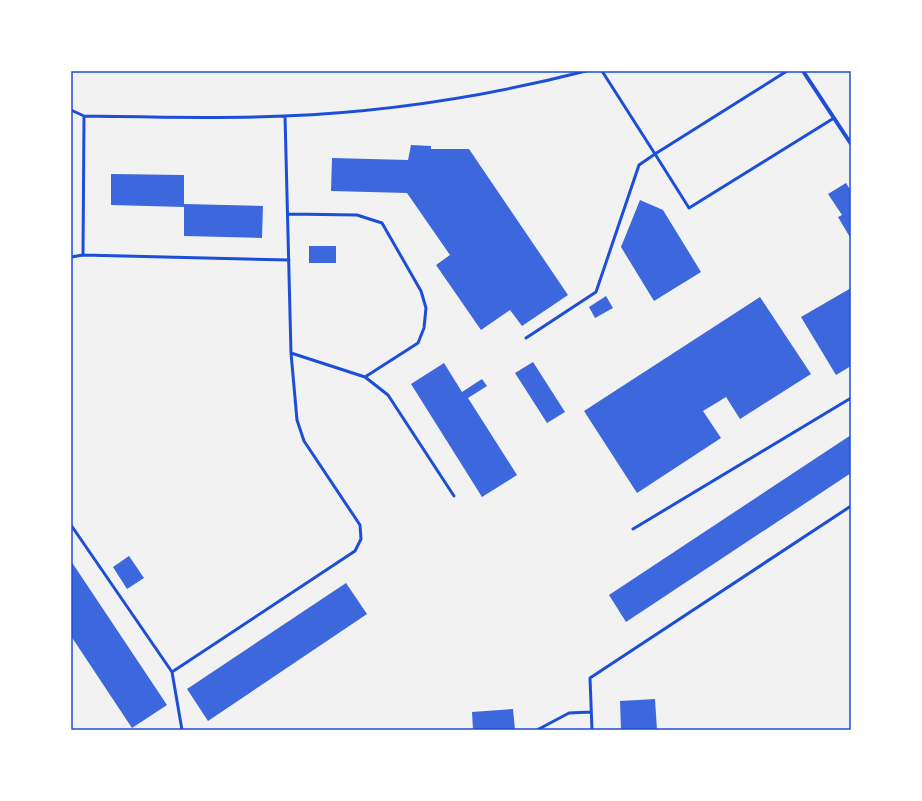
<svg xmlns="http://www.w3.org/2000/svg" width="922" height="801" font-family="'PT Sans Narrow',sans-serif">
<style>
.building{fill:#3d67dc}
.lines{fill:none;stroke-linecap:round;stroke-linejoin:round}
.service{stroke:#1d4ed8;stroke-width:3}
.minor{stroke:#1d4ed8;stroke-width:4}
.neatline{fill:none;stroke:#1d4ed8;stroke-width:1.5}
</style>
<rect width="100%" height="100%" fill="#f2f2f2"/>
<path class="building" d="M411 145 431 146V149H469L568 295 522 326 510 310 481 330 436 265 450 255 407 193 331 191 332 158 408 160Z
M111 174 184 175V204L263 206 262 238 184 236V207L111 205Z
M846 183 851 191V239L838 217 842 215 828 194Z
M640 200 663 210 701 272 654 301 621 247Z
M309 246H336V263H309Z
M851 288V366L836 375 801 317Z
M606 296 613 308 595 318 589 307Z
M760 297 811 374 740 419 726 397 703 411 721 438 637 493 584 411Z
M533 362 565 412 547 423 515 373Z
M444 363 462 392 482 379 487 386 468 398 517 475 482 497 411 384Z
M851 435V473L626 622 609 595Z
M129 556 144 578 127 589 113 567Z
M71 561 167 705 132 728 71 636Z
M346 583 367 614 208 721 187 689Z
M655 699 657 730H621L620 701Z
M513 709 515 730H473L472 712Z"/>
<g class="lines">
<path class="service" d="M787 71 655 154 689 208 834 118
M71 110 84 116C151 117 218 119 284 116 386 112 488 96 586 71
M288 214 357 215 382 223 421 291 426 308 424 328 418 343 365 377 291 353
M83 255 289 260
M71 257 83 255 84 116
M526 338 596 292 639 165 655 154 602 71
M365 377 388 395 454 496
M71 525 172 672 355 551 361 539 360 525 304 441 297 420 291 353 285 116
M633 529 851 398
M172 672 182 730
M537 730 569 713 591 712
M592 730 590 678 851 506"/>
<path class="minor" d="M803 71 851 144"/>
</g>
<rect width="922" height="801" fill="none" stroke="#ffffff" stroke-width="144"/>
<rect x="72" y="72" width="778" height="657" class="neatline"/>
</svg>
